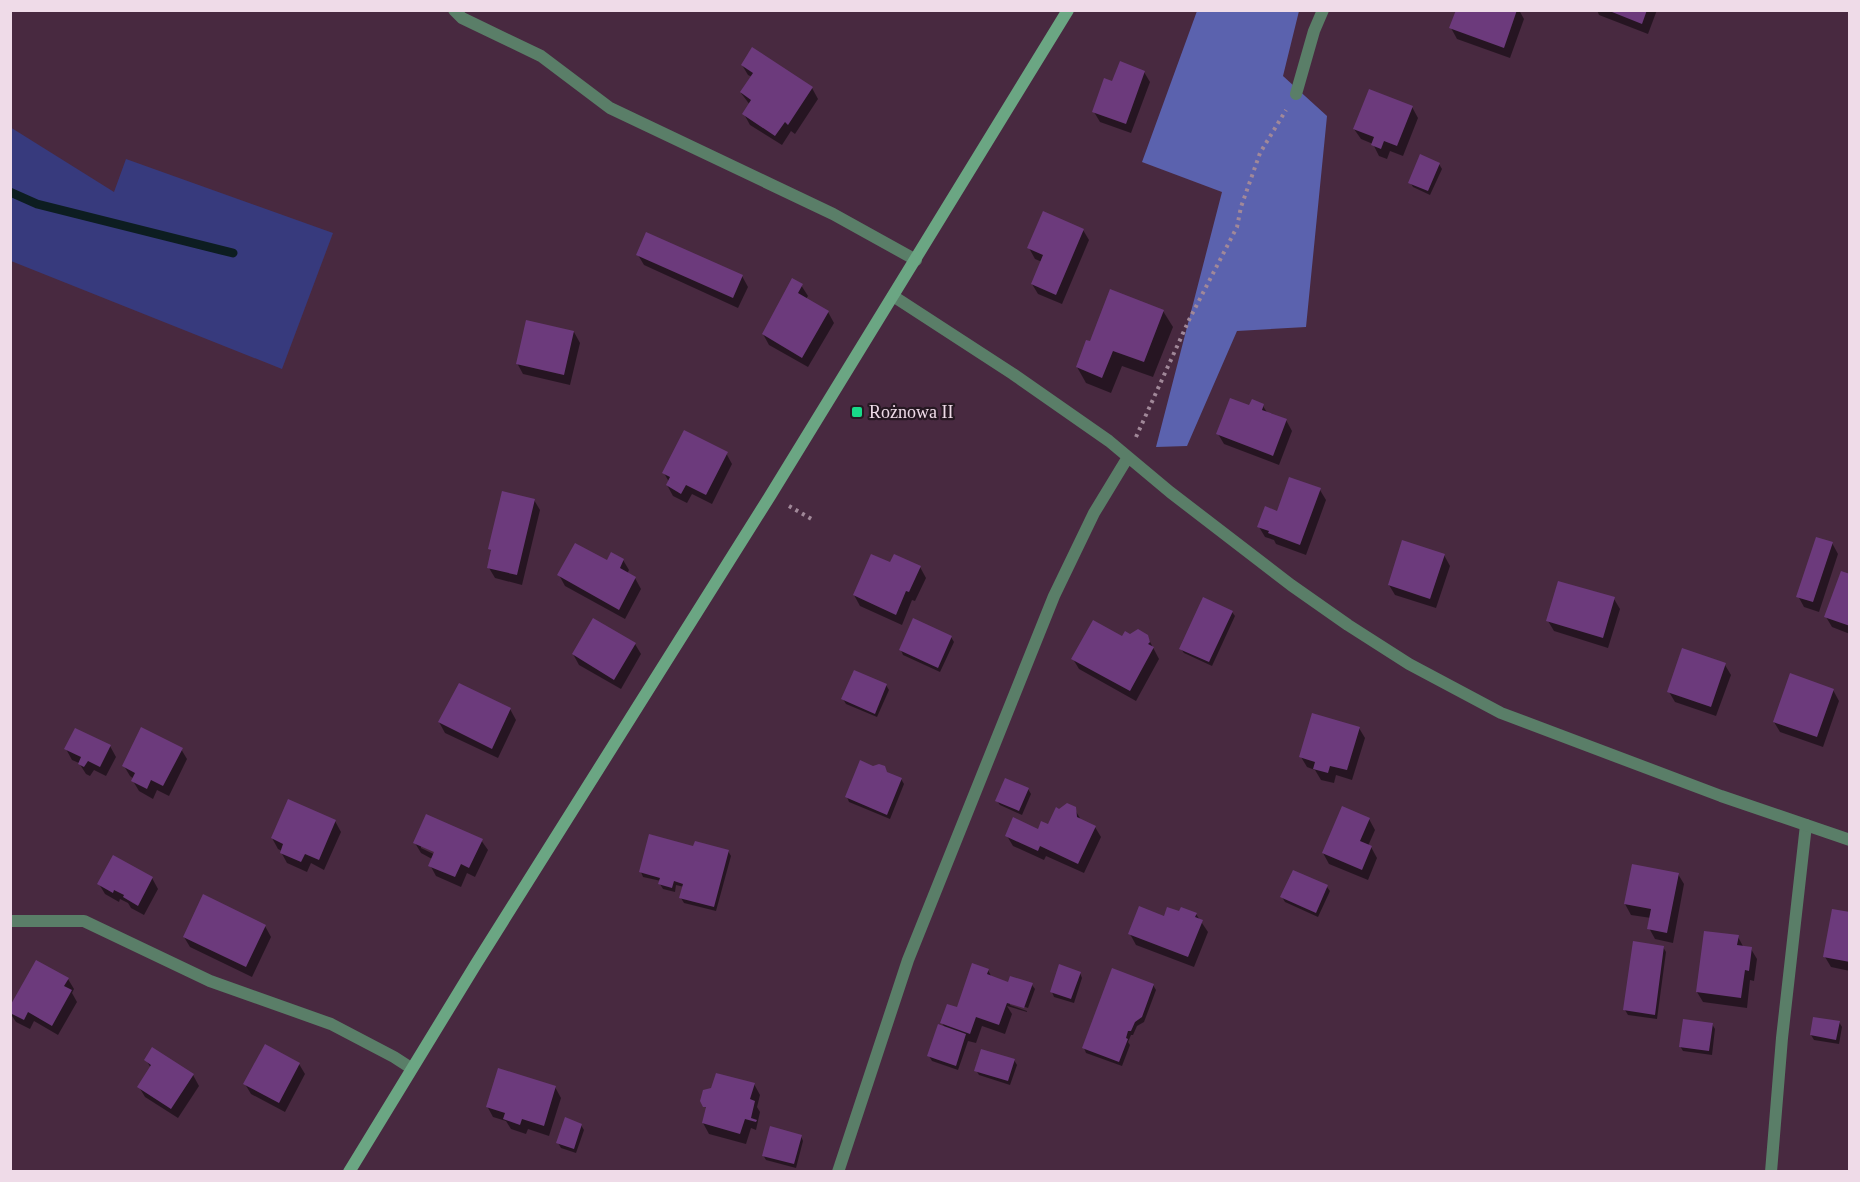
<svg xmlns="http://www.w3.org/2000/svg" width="1860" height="1182" font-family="'Times New Roman',serif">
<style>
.green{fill:#373a7d}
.forest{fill:#5b62ae}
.shadow{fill:#0007;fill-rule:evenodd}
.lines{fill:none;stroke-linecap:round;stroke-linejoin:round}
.stream{stroke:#0d1d21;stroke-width:9}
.building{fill:#6c3a7c}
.path{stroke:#a18899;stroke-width:4;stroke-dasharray:3 4.5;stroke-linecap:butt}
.service{stroke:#5a7e68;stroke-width:12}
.minor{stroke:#5a7e68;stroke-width:12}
.secondary{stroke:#6ba683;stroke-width:12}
.poi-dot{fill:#18d989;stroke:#261822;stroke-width:2}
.labels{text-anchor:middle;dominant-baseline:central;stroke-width:4.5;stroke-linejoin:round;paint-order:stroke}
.poi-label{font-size:18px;fill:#efdbe8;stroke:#261822;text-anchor:start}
</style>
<rect width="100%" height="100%" fill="#482940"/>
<path class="green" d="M10 127 114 192 126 159 333 233 282 369 11 261Z"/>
<path class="forest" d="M1197 11H1299L1283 76 1327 116 1306 327 1237 331 1187 446 1156 447 1222 192 1142 162Z"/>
<path class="shadow" d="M1457 10H1519L1524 19 1510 58 1457 39 1451 28Z
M1597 10H1657L1648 34 1599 15Z
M742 65 812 88 818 99 795 134 791 131 782 145 750 125 744 114 750 105 741 93 752 77 748 75Z
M1144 72 1150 82 1131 133 1100 122 1094 112Z
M1412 107 1418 118 1403 156 1390 151 1387 159 1379 156 1373 144 1361 139 1354 129Z
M1439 164 1442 169 1430 195 1413 187 1410 182Z
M1083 230 1089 240 1062 304 1038 294 1032 284 1042 262 1035 259 1029 248Z
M638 255 742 276 748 287 738 308 644 265Z
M801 285 808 296 806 299 828 312 834 323 808 367 769 345 763 334Z
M1163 311 1173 327 1153 377 1122 366 1111 393 1086 383 1077 367Z
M574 332 580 343 570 385 523 374 517 363Z
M1263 406 1268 414 1286 420 1292 431 1279 465 1224 444 1218 434 1250 407Z
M726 453 732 464 712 504 692 494 687 503 673 496 667 485 669 482 664 473Z
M1320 490 1326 500 1306 555 1276 544 1274 540 1265 537 1259 527 1278 513Z
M534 500 540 510 522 585 495 578 489 568 492 553 490 549Z
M1832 543 1838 554 1819 612 1804 607 1798 596Z
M1444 555 1450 566 1436 608 1395 595 1389 585Z
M623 560 629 570 627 574 635 578 641 589 625 619 565 586 559 575Z
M891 564 920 567 926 578 915 601 912 600 902 625 860 606 854 595Z
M1850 575V634L1832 627 1826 617Z
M1614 599 1620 609 1608 648 1554 631 1548 621Z
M1232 612 1235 616 1212 666 1184 653 1181 649Z
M1130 635 1147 636 1159 659 1136 701 1079 669 1073 659Z
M951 637 954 642 940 672 903 655 901 650Z
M635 644 641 654 621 689 579 665 573 654Z
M1725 665 1731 675 1716 716 1675 702 1669 692Z
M460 685 510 709 516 720 498 758 445 733 439 722Z
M886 685 889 690 877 717 846 704 843 699Z
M1833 690 1839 701 1823 747 1780 732 1774 722Z
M1359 728 1365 738 1352 780 1336 775 1334 783 1321 780 1315 770 1307 767 1301 757Z
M110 746 116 757 106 776 94 770 90 776 86 774 79 763 72 760 66 749Z
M181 749 187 759 169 796 157 790 153 799 139 791 133 781 134 779 130 776 124 766Z
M887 773 901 779 904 784 890 819 849 802 847 797Z
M1028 789 1031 794 1022 815 1000 805 997 801Z
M1074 808 1081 820 1095 827 1101 837 1084 873 1046 856 1044 860 1013 846 1007 836 1039 830 1048 826 1059 810Z
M1369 819 1375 830 1368 846 1371 847 1377 858 1368 880 1329 864 1323 853Z
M335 821 341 832 324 870 311 863 307 872 287 863 281 852 282 851 278 849 272 838Z
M481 840 488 850 475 877 467 873 461 887 436 876 430 865 432 859 421 853 415 843ZM421 845 441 854 440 857 421 848Z
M728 851 731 856 716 911 684 903 681 898 684 887 676 885 675 892 663 889 660 884 661 881 643 877 641 872Z
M1678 874 1684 884 1673 943 1655 939 1649 928 1651 918 1631 915 1625 904Z
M152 878 158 889 144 915 131 908 128 903 120 899 119 902 105 894 99 884Z
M1327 887 1330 891 1318 917 1285 902 1282 897Z
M1180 913 1196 914 1208 932 1194 967 1136 945 1130 934 1164 918Z
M1850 914V971L1831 967 1825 957Z
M265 926 271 937 252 977 190 947 184 937Z
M1738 937 1744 948 1751 949 1757 959 1754 981 1750 980 1747 1008 1703 1002 1697 992Z
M1663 947 1666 952 1657 1019 1628 1015 1625 1010Z
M988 970 992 978 1007 983 1032 985 1035 989 1028 1008 1010 1002V1005L1027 1011V1012L1007 1006 1012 1014 1005 1034 982 1026 976 1043 968 1041 958 1070 932 1061 929 1056 945 1028 942 1023 958 1009Z
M1080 973 1082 978 1074 1003 1054 997 1052 992Z
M68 979 74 989 72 993 77 1002 58 1035 34 1021 30 1029 16 1022 10 1013Z
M1153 985 1156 990 1144 1022 1137 1026 1133 1035H1131L1128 1042 1130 1045 1122 1066 1086 1053 1084 1048Z
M1839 1022 1842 1027 1839 1044 1814 1040 1811 1035Z
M1712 1024 1715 1029 1712 1055 1683 1051 1680 1046Z
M146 1060 193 1075 199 1086 178 1118 145 1097 139 1087 151 1068Z
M1014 1060 1017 1065 1010 1085 979 1075 976 1070Z
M299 1064 305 1074 285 1112 251 1094 245 1084Z
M754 1084 760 1095 757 1107 760 1112 756 1130 751 1128 746 1144 709 1134 703 1123 707 1110 702 1100Z
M555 1087 561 1098 549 1136 528 1129 526 1134 511 1129 506 1121 493 1117 487 1106Z
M581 1125 584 1130 576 1153 561 1148 558 1143Z
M801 1136 803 1141 796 1168 766 1160 763 1155Z"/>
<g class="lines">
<path class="stream" d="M10 192 37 204 233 253"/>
</g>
<path class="building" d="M1456 10H1517L1504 48 1449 28Z
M1607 10H1647L1642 24Z
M752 47 813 87 788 125 785 122 775 136 742 114 751 100 740 92 753 73 741 65Z
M1120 61 1145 71 1126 124 1092 112 1104 78 1112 81Z
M1369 89 1413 106 1397 146 1384 141 1381 149 1371 145 1374 137 1353 129Z
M1420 154 1440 163 1428 191 1408 183Z
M1043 211 1084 229 1056 295 1031 284 1043 255 1027 248Z
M646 232 743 275 733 298 636 255Z
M792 278 803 284 798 293 829 311 802 358 762 334Z
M1110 289 1164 310 1144 362 1113 351 1102 378 1076 367 1086 340 1090 341Z
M526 320 574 331 564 375 516 364Z
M1230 398 1249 405 1252 399 1264 404 1262 410 1287 419 1273 456 1216 434Z
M684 430 728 452 706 495 686 485 681 494 666 485 670 477 662 473Z
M1289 477 1321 488 1300 545 1268 533 1269 531 1257 527 1265 506 1277 511Z
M502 491 535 499 517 575 487 568 491 550 488 549Z
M1816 537 1833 542 1813 602 1796 597Z
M1402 540 1445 554 1430 599 1388 585Z
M575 543 607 560 611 552 624 559 620 568 636 577 619 610 557 575Z
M871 554 890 562 894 554 921 566 909 592 906 591 896 615 853 595Z
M1841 571 1850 574V626L1824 617Z
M1558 581 1615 597 1603 638 1546 621Z
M1203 597 1233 611 1209 662 1179 649Z
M593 618 636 643 614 680 572 654Z
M913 618 952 636 938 668 899 650Z
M1093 620 1122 636 1125 631 1130 634 1138 629 1148 635 1150 642 1148 644 1154 647 1130 691 1071 659Z
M1682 648 1726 663 1711 707 1667 692Z
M854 670 887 684 875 714 841 699Z
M1790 673 1834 689 1817 737 1773 722Z
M459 683 511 708 492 749 438 722Z
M1312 713 1360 727 1347 770 1330 766 1328 773 1313 769 1315 762 1299 757Z
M141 727 183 748 163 786 151 780 147 789 131 781 135 773 122 766Z
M75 728 111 745 100 767 88 761 84 767 78 764 81 757 64 749Z
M860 760 873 766 879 764 885 766 887 772 902 778 887 815 845 797Z
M1005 778 1029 788 1019 811 995 801Z
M288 799 336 820 319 860 305 854 301 862 280 853 283 844 271 838Z
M1067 803 1076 807 1077 817 1096 826 1078 864 1040 846 1038 851 1005 836 1013 817 1038 829 1041 821 1048 824 1056 807 1059 809Z
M1342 806 1370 818 1360 841 1372 846 1362 870 1322 853Z
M426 814 483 839 469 868 461 864 455 877 428 866 434 852 413 843Z
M649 834 693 846 695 841 729 850 714 907 679 898 683 884 674 881 672 888 658 884 660 878 639 872Z
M113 855 153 877 138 906 123 897 124 895 114 890 113 893 97 884Z
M1632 864 1679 873 1667 933 1647 929 1651 909 1624 904Z
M1293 870 1328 885 1316 913 1280 897Z
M203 894 266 925 246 967 183 937Z
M1139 906 1164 916 1167 907 1179 911 1181 907 1197 913 1195 917 1203 920 1188 957 1128 934Z
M1832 909 1850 912V962L1823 957Z
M1704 931 1739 935 1737 945 1752 947 1749 971 1745 970 1741 998 1696 992Z
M1633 941 1664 946 1655 1015 1623 1010Z
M36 960 69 978 64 986 72 990 52 1026 28 1012 24 1020 10 1013V1006Z
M972 963 989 969 987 974 1008 982 1010 976 1033 983 1024 1008 1007 1003 999 1025 976 1017 970 1034 940 1023 947 1004 957 1007Z
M1059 964 1081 972 1071 999 1050 992Z
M1112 968 1154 984 1142 1017 1135 1022 1131 1031H1128L1126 1038 1128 1039 1119 1062 1082 1048Z
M1813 1017 1840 1021 1836 1040 1810 1035Z
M1683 1019 1713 1023 1709 1051 1679 1047Z
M938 1024 966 1034 956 1066 927 1056Z
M265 1044 300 1063 279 1103 243 1084Z
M152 1047 194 1074 171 1109 137 1087 151 1065 144 1060Z
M981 1049 1015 1059 1008 1081 974 1071Z
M498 1068 556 1086 544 1126 522 1119 520 1125 503 1119 505 1113 486 1107Z
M716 1073 755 1083 750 1099 755 1101 751 1118 757 1120 756 1122 745 1119 740 1134 702 1123 706 1107H703L700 1101 703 1090 711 1088Z
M565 1117 582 1124 574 1149 556 1143Z
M770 1126 802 1135 794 1164 762 1156Z"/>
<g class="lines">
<path class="path" d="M1136 437 1189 320 1237 227 1241 207 1260 153 1286 110
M789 506 815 521"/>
<path class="service" d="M454 10 462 18 541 56 610 108 833 214 916 260
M10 921H84L210 981 331 1024 394 1057 411 1068
M1771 1172 1782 1038 1806 825"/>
<path class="minor" d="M1296 94 1314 31 1323 10
M893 296 1013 374 1109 441 1170 492 1291 585 1348 625 1409 664 1501 713 1721 796 1850 840
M838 1172 908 960 1054 596 1094 513 1128 457"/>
<path class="secondary" d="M349 1172 476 964 770 496 1068 10"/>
</g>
<rect class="poi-dot" x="851" y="406" width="12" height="12" rx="3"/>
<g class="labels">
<g class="poi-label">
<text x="869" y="412">Rożnowa II</text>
</g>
</g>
<rect width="1860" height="1182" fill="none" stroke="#efdbe8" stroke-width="24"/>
</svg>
